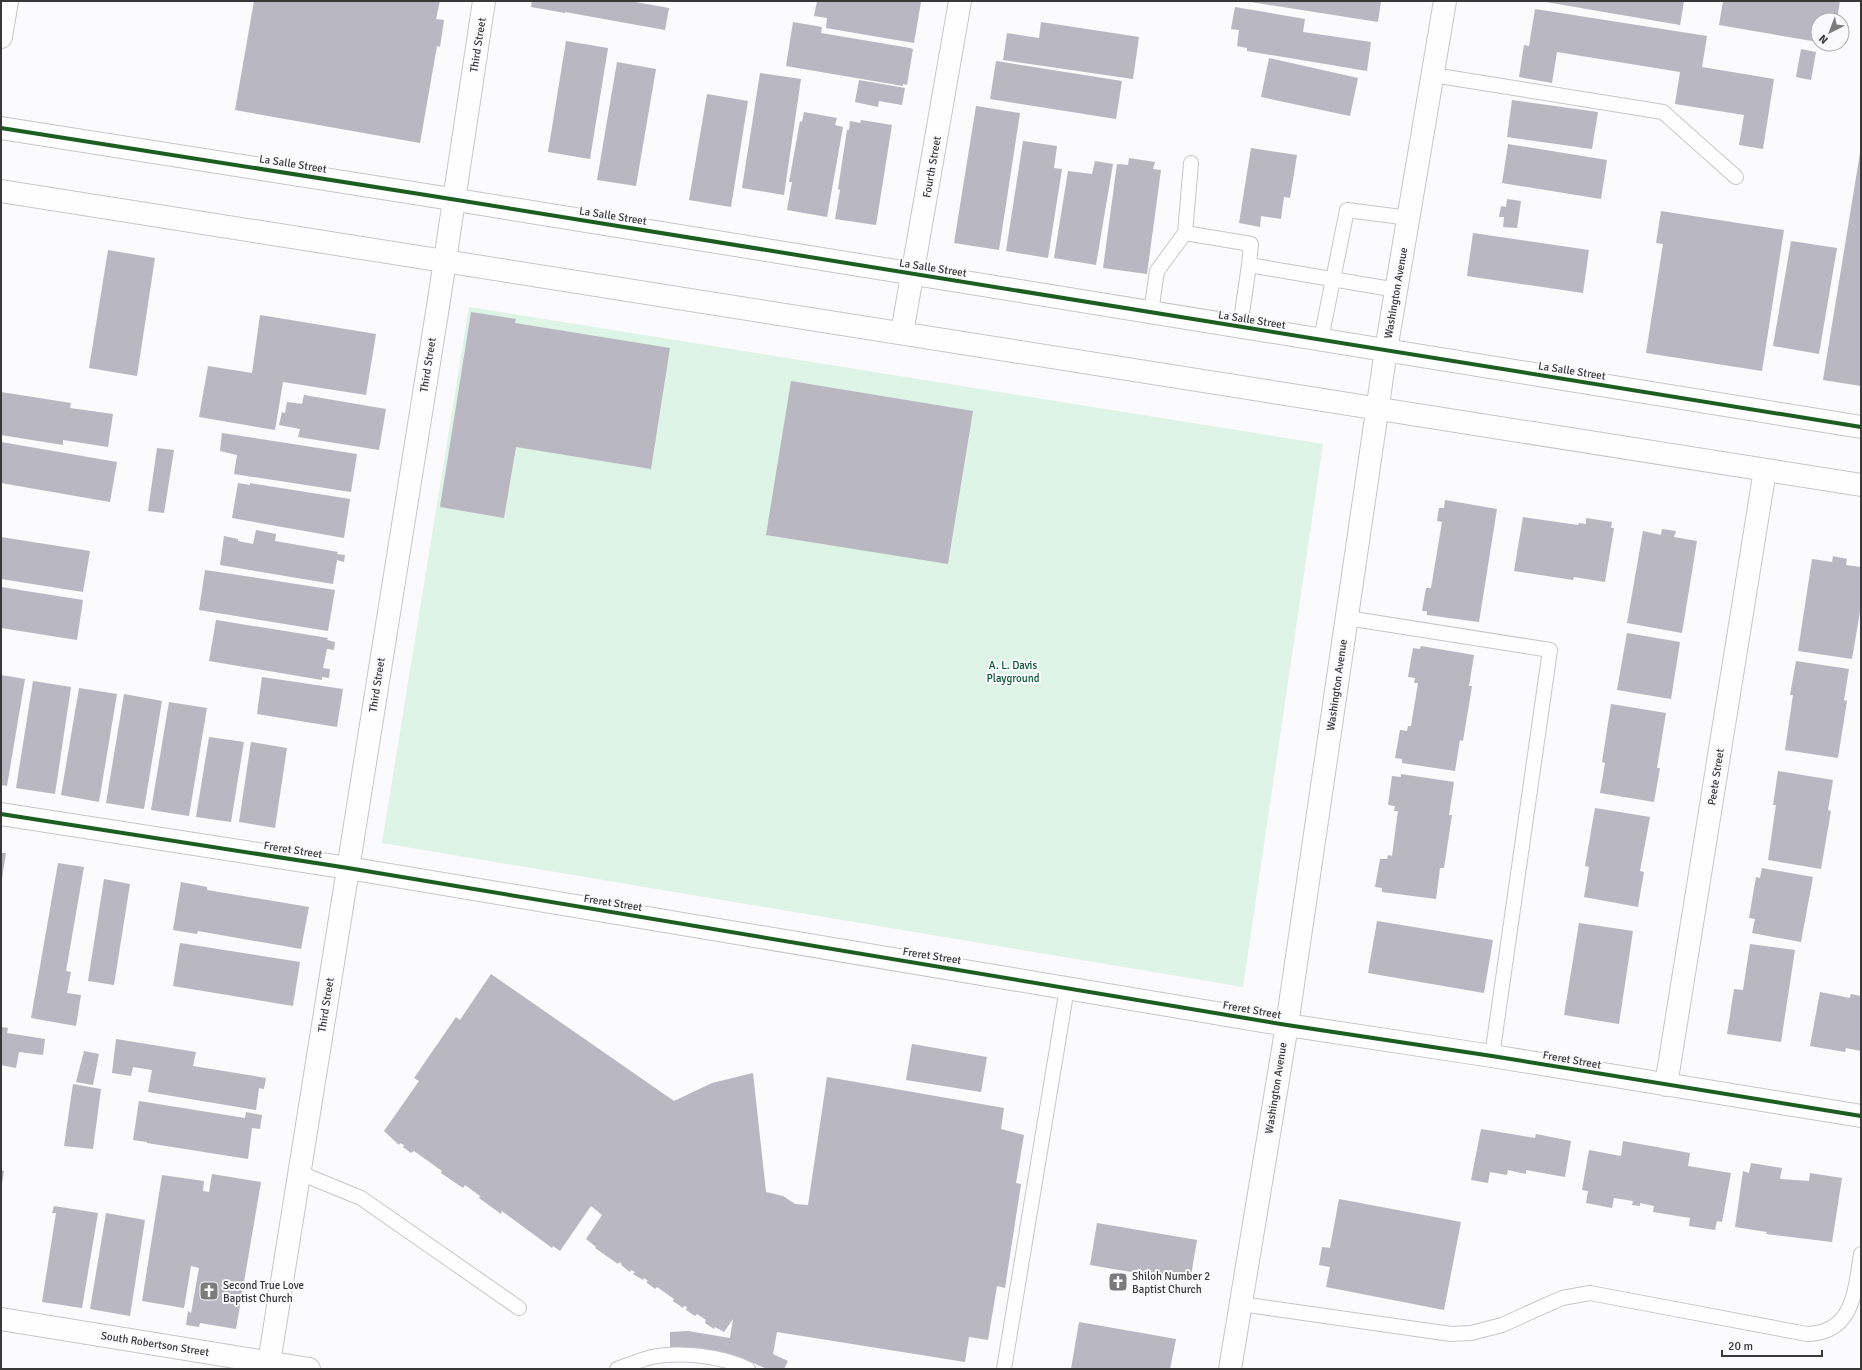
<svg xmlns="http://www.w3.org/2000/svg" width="1862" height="1370" font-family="Signika,sans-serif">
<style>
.green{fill:#def4e6}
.building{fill:#b9b7c1}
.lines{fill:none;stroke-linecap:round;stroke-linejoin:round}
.service-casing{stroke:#c7c6c8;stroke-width:16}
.minor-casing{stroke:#c7c6c8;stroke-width:24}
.tertiary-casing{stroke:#c7c6c8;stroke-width:24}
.service{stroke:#fefeff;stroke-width:14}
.minor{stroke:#fefeff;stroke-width:22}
.tertiary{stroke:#fefeff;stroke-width:22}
.cycleway-casing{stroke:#faf9fd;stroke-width:6}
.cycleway{stroke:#1b5e20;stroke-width:4}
.labels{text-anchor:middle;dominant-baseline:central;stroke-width:4;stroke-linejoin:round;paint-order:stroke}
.street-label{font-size:11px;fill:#383839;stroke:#faf9fd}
.park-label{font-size:11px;fill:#0b5a33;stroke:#faf9fd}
.poi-label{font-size:11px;fill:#383839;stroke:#faf9fd;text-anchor:start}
</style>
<rect width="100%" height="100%" fill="#fbfafc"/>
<path class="green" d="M469 307 1323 444 1243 987 382 843Z"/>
<path class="building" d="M254 1H440L436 19 444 20 440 47 437 46 420 143 235 110Z
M532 1H630L669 8 665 30 565 12V13L531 7Z
M817 1 921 2 914 43 826 28 827 18 814 16Z
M1244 1H1381L1378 22Z
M1540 1H1684L1680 25Z
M1723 1H1840L1837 20H1818V42L1719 25Z
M1235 7 1305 19 1303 32 1371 42 1367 71 1247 51V48L1237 46 1239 30 1231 29Z
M1535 9 1707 36 1702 67 1774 79 1763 149 1739 145 1744 115 1675 104 1680 72 1557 52 1552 83 1519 77 1524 45 1529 46Z
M793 22 822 27 821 33 910 48 913 49 907 85 903 84V86L786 66Z
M1041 22 1139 37 1133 79 1003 60 1007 33 1039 38Z
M566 41 608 48 590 159 548 152Z
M1801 49 1816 52 1811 80 1796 77Z
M1269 58 1358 78 1350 116 1261 97Z
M996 61 1122 81 1116 119 990 99Z
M617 62 656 69 636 186 597 180Z
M760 73 801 79 784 195 742 188Z
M859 80 905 88 902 105 879 101 878 107 855 102Z
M707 94 748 101 731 207 689 200Z
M1512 100 1598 112 1592 149 1507 137Z
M976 106 1020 113 999 250 954 243Z
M804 112 837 118 835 125 843 127 827 217 787 210 792 182H789L800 121 802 122Z
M861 120 892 125 876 225 835 219 840 190 838 189 847 130H849L850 121 860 123Z
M1023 141 1057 146 1054 168 1062 169 1048 258 1006 251Z
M1508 144 1607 160 1601 199 1502 183Z
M1251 148 1297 155 1290 198 1284 197 1281 219 1261 216 1260 227 1239 223Z
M1860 153H1861V386L1823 380Z
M1129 158 1155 162 1153 169 1161 170 1147 274 1103 268 1117 164 1128 165Z
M1095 161 1113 164 1096 265 1054 258 1068 171 1092 174Z
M1507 199 1521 201 1517 228 1503 227 1504 217H1499L1501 206 1506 207Z
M1661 211 1784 230 1762 371 1646 353 1663 244 1656 243Z
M1473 233 1589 250 1583 293 1467 276Z
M1791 241 1837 248 1819 354 1773 346Z
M108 250 155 258 137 376 89 368Z
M471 312 516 319 515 323 670 348 651 469 516 447 504 518 440 507Z
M260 315 376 334 366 395 283 382 275 430 199 417 208 366 252 373Z
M791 381 973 411 948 564 766 535Z
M1 392 71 403 70 408 113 414 108 447 63 440V445L1 435Z
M304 395 386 409 379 450 298 437 300 429 279 425 282 412 285 413 287 402 302 404Z
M222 433 357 454 351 492 234 474 237 455 220 451Z
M1 442 117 462 110 502 1 483Z
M157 448 174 450 164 513 148 511Z
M238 483 250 485V483L350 499 344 538 232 518Z
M1445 500 1497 509 1479 622 1427 615V611H1422L1426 588H1431L1442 522 1437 521 1439 508H1444Z
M1523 517 1578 525 1579 523 1586 524V518L1612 522 1611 528H1614L1605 582 1574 577 1573 580 1514 571Z
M1662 529 1676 531 1674 537 1697 541 1682 633 1627 623 1643 531 1661 535Z
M256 530 276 534 275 541 338 552 337 554 345 555 344 562 337 560 333 584 220 565 224 536 238 539V541L253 544Z
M1 537 90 551 83 592 1 579Z
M1833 556 1847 559 1846 565 1861 567V606L1852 659 1798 651 1812 559 1832 562Z
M205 570 335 590 328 631 199 610Z
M1 587 83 600 77 640 1 628Z
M216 620 328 638 327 640 335 642 334 650 327 649 323 668 330 669 329 678 322 677V680L209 661Z
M1627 633 1680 642 1671 699 1617 690Z
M1421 646 1474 655 1469 686H1472L1463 741 1460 740 1455 771 1402 763V759L1395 758 1400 730 1407 731 1408 726H1411L1418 683H1414L1415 678 1408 677 1413 648 1420 649Z
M1796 661 1849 669 1844 700 1847 701 1838 758 1785 750 1793 695H1790Z
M1 675 25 679 7 786 1 785Z
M262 677 343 689 337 727 257 714Z
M33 681 71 687 55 794 16 788Z
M79 688 117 694 99 802 61 795Z
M124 694 162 701 144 809 106 803Z
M169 702 207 708 189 816 151 810Z
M1611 704 1666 713 1657 768H1660L1654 802 1600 793 1605 763 1602 762Z
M209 737 244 742 231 822 196 817Z
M251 742 287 748 275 828 239 822Z
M1778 771 1833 780 1828 810 1831 811 1821 869 1768 860 1776 805H1773Z
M1401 774 1454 782 1449 815H1452L1444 868H1440L1436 899 1382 892V888L1375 887 1380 859H1387L1388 855 1392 856 1398 811H1394L1395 806 1388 805 1392 776 1401 777Z
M1595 808 1650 817 1640 871 1644 872 1638 907 1584 897 1589 867 1585 866Z
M1 853H6L2 879H1Z
M58 863 84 867 66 971 71 972 67 993 81 995 76 1026 31 1018Z
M1762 868 1813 877 1801 942 1752 933 1755 919 1749 918 1756 877 1760 878Z
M104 879 130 884 114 985 88 981Z
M181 882 207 887V890L309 907 301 949 198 931 197 934 173 930Z
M1377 921 1493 940 1484 993 1368 973Z
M1579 923 1633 931 1619 1024 1564 1015Z
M180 943 300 962 293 1006 173 986Z
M1750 944 1795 950 1781 1042 1727 1034 1734 989 1743 990Z
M491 974 674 1101 712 1083 753 1073 766 1192 783 1196 795 1204 808 1205 827 1077 1004 1108 1001 1129 1024 1135 1016 1183 1021 1184 1005 1288 997 1286 988 1340 969 1337 965 1362 777 1332 773 1354 788 1361 784 1369H767L742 1358 725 1353 689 1348H670V1332L688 1331 730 1338 733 1319 724 1332 715 1327 714 1329 705 1323 706 1320 697 1314 695 1316 686 1310 687 1307 684 1306 683 1308 673 1301 674 1299 657 1287 655 1289 646 1282 648 1281 644 1278 643 1280 633 1274 635 1272 631 1270 630 1272 621 1265 622 1264 619 1262 618 1264 595 1248 596 1247 586 1239 602 1215 591 1206 560 1251 553 1246 552 1248 502 1211 501 1214 479 1198 480 1196 465 1185 463 1188 441 1173 442 1171 414 1151 411 1153 403 1147 404 1145 400 1143 399 1145 384 1131 419 1081 414 1078 456 1017 460 1020Z
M1820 992 1850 998 1851 994 1861 996V1051L1846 1048 1845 1052 1810 1046Z
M1 1027 8 1028 7 1033 45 1039 43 1055 19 1052 16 1068 1 1065Z
M116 1039 196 1052 193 1066 266 1078 264 1089 259 1088 256 1110 148 1092 152 1070 133 1067 131 1076 112 1073Z
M912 1044 987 1057 981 1092 906 1080Z
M84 1051 99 1054 93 1085 76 1082Z
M73 1084 101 1089 93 1149 64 1146Z
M139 1101 245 1118 246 1112 262 1115 260 1129 252 1128 248 1159 147 1143V1142L133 1140Z
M1481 1129 1535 1138 1536 1134 1571 1141 1565 1177 1526 1170V1174L1508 1170 1507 1175 1490 1172 1488 1183 1471 1180Z
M1623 1141 1690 1153 1688 1166 1731 1173 1722 1222 1717 1221 1715 1230 1689 1226 1690 1218 1653 1212 1654 1206 1640 1203V1206L1632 1205 1633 1201 1614 1198 1612 1208 1586 1203 1588 1191 1582 1190 1589 1150 1621 1156Z
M1751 1163 1782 1168 1780 1179 1809 1181 1810 1173 1842 1178 1832 1242 1766 1234 1767 1232 1735 1227 1743 1171 1749 1173Z
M1 1170 4 1171 2 1184H1Z
M212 1174 261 1182 236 1329 200 1323 199 1327 186 1325 188 1311 191 1313 199 1268 191 1266 184 1308 142 1301 162 1175 204 1181 203 1191 209 1192Z
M1339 1199 1461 1222 1444 1310 1326 1287 1330 1267 1319 1265 1322 1247 1330 1248Z
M54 1206 98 1213 82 1308 42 1302 56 1213H52Z
M106 1213 145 1220 130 1316 90 1309Z
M1097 1223 1197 1240 1190 1282 1090 1265Z
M1079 1322 1176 1339 1170 1369H1071Z"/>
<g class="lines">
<defs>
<path id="service" d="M1433 75 1663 112 1736 177
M1185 233 1251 244 1249 265
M1151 312 1157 271 1185 233 1191 163
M1240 327 1249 265 1397 290
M1321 339 1347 210 1409 218
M1347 618 1550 650 1492 1056
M300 1173 361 1198 519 1308
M1241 1304 1451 1334 1471 1333 1502 1325 1562 1298 1590 1293 1807 1334C1854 1333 1855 1290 1861 1254
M617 1369C628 1365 640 1360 652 1357 679 1351 723 1356 748 1369
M1004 1369 1067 988"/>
<path id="minor" d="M1 37 7 1
M902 333 960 1
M1 814 348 868 1287 1025 1492 1056 1861 1116
M1666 1085 1765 470
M1 1319 309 1369
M268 1369 439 300 484 1
M1230 1369 1287 1025 1386 350 1445 1"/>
<path id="tertiary" d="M1 128 426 195 1861 427
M1 191 1861 485"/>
</defs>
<use href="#service" class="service-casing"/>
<use href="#minor" class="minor-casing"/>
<use href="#tertiary" class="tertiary-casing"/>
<use href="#service" class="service"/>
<use href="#minor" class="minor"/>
<use href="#tertiary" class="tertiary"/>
<defs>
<path id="cycleway" d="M1 128 426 195 1861 427
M1 814 348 868 1287 1025 1492 1056 1861 1116"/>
</defs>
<use href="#cycleway" class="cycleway-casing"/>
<use href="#cycleway" class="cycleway"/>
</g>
<defs>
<symbol id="church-square" viewBox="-11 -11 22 22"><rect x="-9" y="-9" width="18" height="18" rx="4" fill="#7c7c7d" stroke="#faf9fd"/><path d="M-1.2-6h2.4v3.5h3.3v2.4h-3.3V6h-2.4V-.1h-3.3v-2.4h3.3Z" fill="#fff"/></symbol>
</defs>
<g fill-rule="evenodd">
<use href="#church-square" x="1107" y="1271" width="22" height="22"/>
<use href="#church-square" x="198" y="1280" width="22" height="22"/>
</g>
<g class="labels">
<g class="street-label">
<text transform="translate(478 45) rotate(-81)">Third Street</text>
<text transform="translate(293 164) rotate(9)">La Salle Street</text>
<text transform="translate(932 167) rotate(-80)">Fourth Street</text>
<text transform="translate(613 216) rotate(9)">La Salle Street</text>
<text transform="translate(933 268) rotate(9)">La Salle Street</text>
<text transform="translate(1396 293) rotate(-80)">Washington Avenue</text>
<text transform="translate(1252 320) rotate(9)">La Salle Street</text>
<text transform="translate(428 365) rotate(-81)">Third Street</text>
<text transform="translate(1572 371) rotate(9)">La Salle Street</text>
<text transform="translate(377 685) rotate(-81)">Third Street</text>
<text transform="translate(1337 685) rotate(-82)">Washington Avenue</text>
<text transform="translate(1716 777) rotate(-81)">Peete Street</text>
<text transform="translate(293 850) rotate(9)">Freret Street</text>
<text transform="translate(613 903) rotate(9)">Freret Street</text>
<text transform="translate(932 956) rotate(9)">Freret Street</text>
<text transform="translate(326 1005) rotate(-81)">Third Street</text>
<text transform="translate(1252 1010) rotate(10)">Freret Street</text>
<text transform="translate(1572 1060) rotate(10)">Freret Street</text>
<text transform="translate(1276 1088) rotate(-81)">Washington Avenue</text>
<text transform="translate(155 1344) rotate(9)">South Robertson Street</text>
</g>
<g class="park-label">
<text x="1013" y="665">A. L. Davis<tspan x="1013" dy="13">Playground</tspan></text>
</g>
<g class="poi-label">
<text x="1132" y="1276">Shiloh Number 2<tspan x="1132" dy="13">Baptist Church</tspan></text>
<text x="223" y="1285">Second True Love<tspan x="223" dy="13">Baptist Church</tspan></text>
</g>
</g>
<rect width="1862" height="1370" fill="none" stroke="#383839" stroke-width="4"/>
<g transform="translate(1830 32) rotate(222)"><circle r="19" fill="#faf9fd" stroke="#acacaf"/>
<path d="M0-3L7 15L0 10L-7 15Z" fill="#7c7c7d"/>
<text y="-6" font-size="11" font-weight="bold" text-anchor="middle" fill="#383839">N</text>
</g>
<path d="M1722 1350v6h100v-6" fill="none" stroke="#383839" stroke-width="2"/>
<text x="1728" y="1350" font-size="12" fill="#383839" stroke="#faf9fd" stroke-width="3" paint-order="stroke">20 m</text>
</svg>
